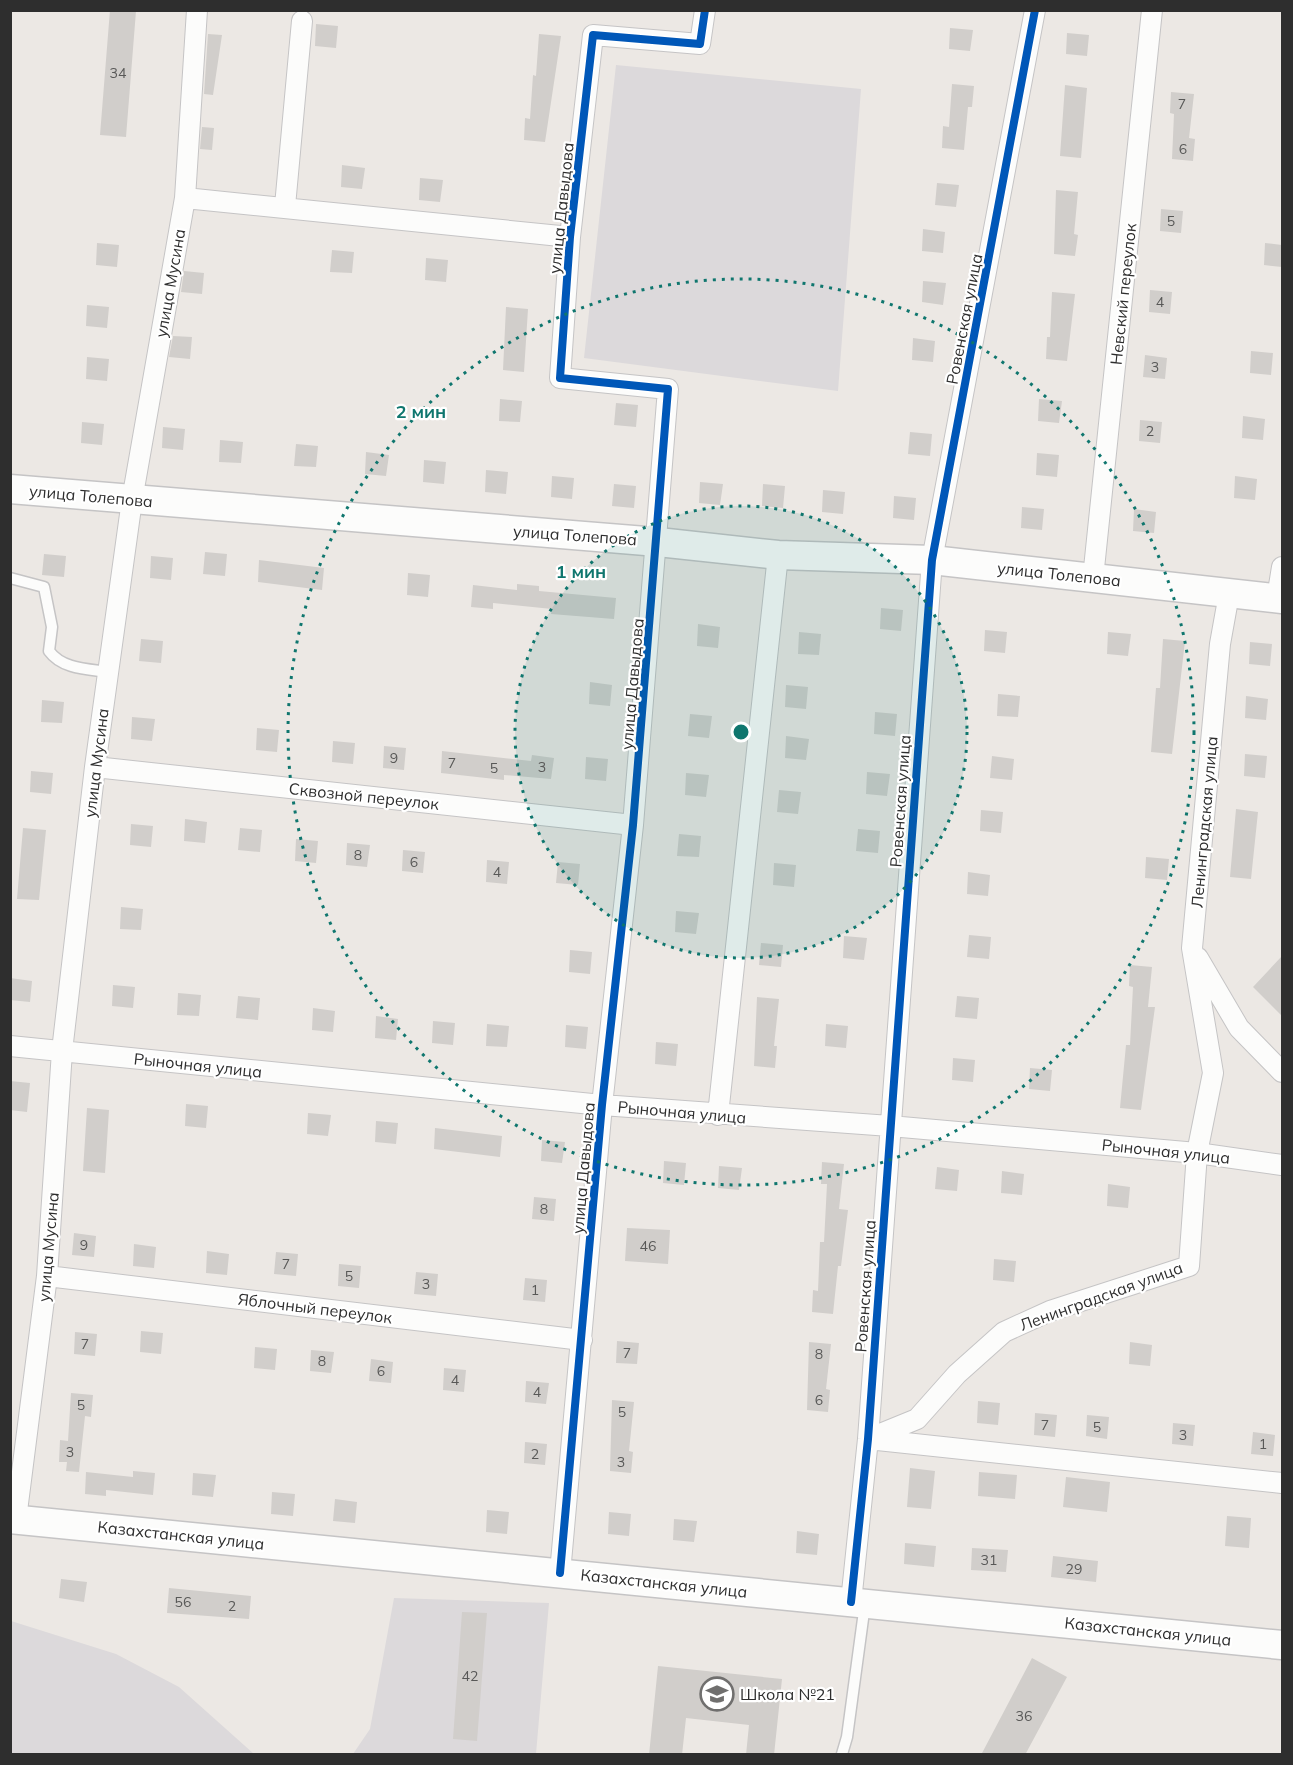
<svg xmlns="http://www.w3.org/2000/svg" width="1293" height="1765" font-family="Mulish,sans-serif">
<style>
.industrial{fill:#dcd9db}
.building{fill:#d1cecb}
.lines{fill:none;stroke-linecap:round;stroke-linejoin:round}
.lane-casing{stroke:#c5c4c5;stroke-width:13}
.street-casing{stroke:#c5c4c5;stroke-width:22}
.secondary-casing{stroke:#c5c4c5;stroke-width:31}
.lane{stroke:#fcfcfb;stroke-width:10}
.street{stroke:#fcfcfb;stroke-width:20}
.secondary{stroke:#fcfcfb;stroke-width:28}
.cycleway-casing{stroke:#fff;stroke-width:11}
.cycleway{stroke:#0057b8;stroke-width:8}
.ring{fill:none;stroke:#0f766e;stroke-width:3;stroke-dasharray:3 6}
.labels{text-anchor:middle;dominant-baseline:central;stroke-width:4.5;stroke-linejoin:round;paint-order:stroke}
.number-label{font-size:14px;fill:#585857}
.street-label{font-size:16px;fill:#2e2e2e;stroke:#fff}
.poi-label{font-size:16px;fill:#2e2e2e;stroke:#fff;text-anchor:start}
.centre{fill:#0f766e;stroke:#fff;stroke-width:3}
.ring-label{font-size:18px;text-anchor:middle;font-weight:bold;fill:#0f766e;stroke:#fff;stroke-width:4.5;stroke-linejoin:round;paint-order:stroke}
</style>
<rect width="100%" height="100%" fill="#ece8e4"/>
<path class="industrial" d="M616 65 861 89 838 391 584 358Z
M394 1598 549 1603 536 1754H353L370 1729Z
M11 1621 116 1654 179 1687 254 1754H11Z"/>
<path class="building" d="M110 10 136 11 126 137 100 135Z
M316 24 338 26 336 48 315 46Z
M950 28 973 30 970 51 949 49Z
M1067 33 1089 35 1087 56 1066 54Z
M208 34 222 35 213 95 204 94Z
M539 34 561 36 545 142 524 140 525 118 530 119 533 75 536 76Z
M952 84 974 86 972 107H968L964 150 942 148 943 126 949 127Z
M1065 85 1087 88 1081 158 1060 156Z
M1171 92 1194 94 1189 138 1195 139 1193 161 1172 159 1174 114 1170 113Z
M202 127 214 128 212 150 200 149Z
M342 165 365 168 362 189 341 187Z
M420 178 443 180 440 202 419 200Z
M937 183 959 185 956 207 935 205Z
M1056 190 1078 192 1074 234 1078 235 1075 256 1054 254Z
M1161 209 1183 211 1181 233 1160 231Z
M923 229 945 232 943 253 922 251Z
M97 243 119 245 117 267 96 265Z
M1265 243 1282 245V267L1264 265Z
M332 250 354 252 352 273 330 272Z
M426 258 448 260 446 282 425 280Z
M184 271 204 273 202 294 181 292Z
M923 281 946 283 943 305 922 302Z
M1150 290 1172 292 1170 314 1149 312Z
M1052 292 1075 294 1067 361 1046 359 1047 337H1050Z
M87 305 109 307 107 328 86 326Z
M506 307 528 309 524 372 503 370Z
M173 336 192 337 190 359 169 357Z
M913 338 935 341 933 362 912 360Z
M1251 351 1273 353 1271 375 1250 373Z
M1145 355 1167 358 1165 379 1143 377Z
M87 357 109 359 107 381 86 379Z
M500 399 522 401 520 422 499 421Z
M1039 399 1062 401 1059 423 1038 421Z
M616 403 638 405 636 427 614 425Z
M1243 416 1265 419 1263 440 1242 438Z
M1140 420 1162 422 1160 443 1139 441Z
M82 422 104 424 102 445 81 443Z
M163 427 185 429 183 450 162 448Z
M910 432 932 434 930 456 908 454Z
M220 440 243 442 241 463 219 462Z
M296 444 318 446 316 467 294 466Z
M366 452 389 455 386 476 365 474Z
M1037 453 1059 455 1057 477 1036 475Z
M424 460 446 462 444 484 423 482Z
M486 470 508 472 506 494 485 492Z
M552 476 574 478 572 499 551 497Z
M1235 476 1257 479 1255 500 1234 498Z
M700 482 723 484 720 505 699 503Z
M614 484 636 486 634 508 612 506Z
M763 484 785 486 783 508 762 506Z
M823 490 845 492 843 514 822 512Z
M894 496 916 498 914 520 893 518Z
M1022 507 1044 509 1042 530 1021 528Z
M1134 509 1156 512 1154 533 1133 531Z
M205 552 227 554 225 576 203 574Z
M44 554 66 556 64 577 42 575Z
M151 556 173 558 171 580 150 578Z
M259 560 324 568 322 590 258 582Z
M408 573 430 575 428 597 407 595Z
M517 584 539 586V591L616 598 614 619 551 614 552 609 493 603V609L471 607 473 585 517 590Z
M881 608 903 610 901 631 880 629Z
M698 624 720 627 718 648 697 646Z
M985 630 1007 632 1005 653 984 651Z
M799 632 821 634 819 655 798 654Z
M1108 632 1131 634 1128 656 1107 654Z
M141 639 163 641 161 663 139 661Z
M1163 639 1185 641 1172 754 1151 752 1156 688H1160Z
M1250 642 1272 644 1270 666 1249 664Z
M590 682 612 685 610 706 589 704Z
M786 685 808 687 806 709 785 707Z
M998 694 1020 696 1018 717 997 716Z
M1246 696 1268 699 1266 720 1245 718Z
M42 700 64 702 62 723 41 722Z
M875 712 897 714 895 736 874 734Z
M690 714 712 716 709 738 688 736Z
M132 717 155 719 152 741 131 739Z
M257 728 279 730 277 752 256 750Z
M786 736 809 739 806 760 785 758Z
M333 741 355 743 353 764 332 762Z
M384 746 406 748 404 770 383 768Z
M442 751 531 761 532 755 554 758 551 779 504 775V780L441 773Z
M1245 754 1267 756 1265 778 1244 776Z
M992 756 1014 759 1012 780 990 778Z
M586 757 608 759 606 781 585 779Z
M31 771 53 773 51 794 30 792Z
M867 772 890 774 887 796 866 794Z
M686 773 709 775 706 797 685 795Z
M779 790 801 792 798 814 777 812Z
M1236 809 1258 812 1251 879 1230 877Z
M981 810 1003 812 1001 833 980 831Z
M185 819 207 822 205 843 184 841Z
M131 824 153 826 151 847 130 845Z
M23 828 46 830 39 900 17 899Z
M240 828 262 830 260 852 238 850Z
M858 829 880 831 878 853 856 851Z
M679 834 701 836 699 857 677 856Z
M296 839 318 841 316 863 295 861Z
M347 843 370 845 367 867 346 865Z
M403 850 425 852 423 873 402 871Z
M1146 857 1169 859 1167 880 1145 878Z
M487 860 509 862 507 884 486 882Z
M558 862 580 864 578 885 556 883Z
M774 863 796 865 794 887 773 885Z
M968 872 990 875 988 896 967 894Z
M121 907 143 909 141 930 120 929Z
M676 911 699 913 696 934 675 932Z
M969 935 991 937 989 959 967 957Z
M844 936 867 938 864 960 843 958Z
M761 943 783 945 781 967 759 965Z
M570 950 592 952 590 974 569 972Z
M1282 956V1016L1253 987Z
M1130 965 1152 967 1148 1007H1155L1141 1110 1120 1108 1126 1045H1130L1133 987 1129 986Z
M10 978 32 981 30 1002 10 1000Z
M113 985 135 987 133 1008 112 1006Z
M178 993 201 995 199 1016 177 1015Z
M238 996 260 998 258 1020 236 1018Z
M957 996 979 998 977 1019 955 1017Z
M757 997 779 999 774 1046H777L775 1068 754 1066Z
M313 1008 335 1011 333 1032 312 1030Z
M376 1016 398 1019 396 1040 375 1038Z
M433 1021 455 1023 453 1045 432 1043Z
M487 1024 509 1026 507 1047 486 1046Z
M826 1024 848 1026 846 1048 825 1046Z
M566 1025 588 1027 586 1049 565 1047Z
M656 1042 678 1044 676 1066 655 1064Z
M953 1058 975 1060 973 1082 952 1080Z
M1030 1068 1052 1070 1050 1091 1029 1089Z
M10 1081 30 1083 27 1112 10 1110Z
M186 1104 208 1106 206 1128 185 1126Z
M87 1108 109 1110 105 1173 83 1171Z
M308 1113 331 1115 328 1136 307 1134Z
M376 1121 398 1123 396 1144 375 1142Z
M435 1128 502 1136 500 1157 434 1149Z
M542 1140 565 1142 562 1163 541 1161Z
M664 1161 686 1163 684 1185 663 1183Z
M822 1162 844 1164 839 1209 848 1210 841 1266H838L833 1314 812 1312 813 1290 818 1291 820 1242H824L827 1184H821Z
M719 1166 742 1168 739 1190 718 1188Z
M937 1167 959 1170 957 1191 935 1189Z
M1002 1171 1024 1174 1022 1195 1001 1193Z
M1108 1184 1130 1187 1128 1208 1107 1206Z
M534 1197 556 1199 554 1221 532 1219Z
M627 1228 670 1230 668 1264 625 1261Z
M74 1233 96 1236 94 1257 72 1255Z
M134 1244 156 1247 154 1268 133 1266Z
M207 1251 229 1254 227 1275 206 1273Z
M276 1252 298 1254 296 1276 274 1274Z
M994 1259 1016 1261 1014 1282 993 1280Z
M339 1264 361 1266 359 1288 338 1286Z
M416 1272 438 1274 436 1296 414 1294Z
M525 1278 547 1280 545 1302 523 1300Z
M141 1331 163 1333 161 1354 140 1352Z
M75 1332 97 1334 95 1356 74 1354Z
M617 1341 639 1343 637 1364 616 1363Z
M809 1342 831 1344 826 1389 830 1390 828 1412 807 1410Z
M1130 1342 1152 1345 1150 1366 1129 1364Z
M255 1347 277 1349 275 1370 254 1368Z
M311 1350 334 1352 331 1373 310 1371Z
M371 1359 393 1362 391 1383 369 1381Z
M444 1368 466 1370 464 1392 443 1390Z
M526 1381 549 1383 546 1404 525 1402Z
M71 1393 93 1395 91 1417 85 1416 79 1472 66 1471 67 1462H59L60 1440 68 1441Z
M612 1400 634 1402 629 1451 633 1452 631 1473 610 1471Z
M978 1401 1000 1403 998 1425 977 1423Z
M1035 1413 1057 1415 1055 1437 1034 1435Z
M1087 1415 1109 1417 1107 1439 1086 1436Z
M1173 1423 1195 1425 1193 1446 1172 1444Z
M1253 1432 1275 1435 1273 1456 1251 1454Z
M525 1442 547 1444 545 1465 524 1463Z
M910 1468 935 1471 931 1509 907 1507Z
M133 1471 155 1473 153 1495 106 1490V1496L85 1494 86 1472 133 1477Z
M979 1472 1017 1475 1015 1499 978 1496Z
M193 1473 216 1475 213 1497 192 1495Z
M1066 1477 1110 1482 1107 1512 1063 1507Z
M272 1492 295 1494 293 1516 271 1514Z
M335 1499 357 1502 355 1523 333 1521Z
M487 1510 509 1512 507 1534 486 1532Z
M609 1512 631 1514 629 1536 608 1534Z
M1227 1516 1251 1518 1249 1548 1225 1546Z
M674 1519 697 1521 694 1542 673 1540Z
M797 1531 819 1534 817 1555 796 1553Z
M905 1543 936 1546 934 1567 904 1564Z
M972 1548 1008 1550 1006 1572 971 1570Z
M1053 1556 1098 1561 1096 1582 1051 1577Z
M61 1579 87 1582 84 1602 59 1598Z
M169 1588 251 1596 249 1619 167 1613Z
M462 1612 487 1613 477 1741 453 1739Z
M1032 1658 1067 1677 1025 1755H981Z
M658 1666 782 1679 774 1755H746L749 1725 686 1718 682 1755H649Z"/>
<g class="lines">
<defs>
<path id="lane" d="M10 578 44 587 52 627 49 651C62 669 87 669 108 672
M842 1754 847 1737 865 1604"/>
<path id="street" d="M185 198 570 237
M285 206 302 21
M1093 578 1152 10
M1229 594 1220 644 1192 948 1213 1073 1197 1153 1189 1266 1050 1311 1004 1332 957 1374 917 1419 868 1439 1282 1483
M1277 598 1282 567
M95 767 633 825
M1198 958 1239 1028 1282 1072
M10 1046 602 1105 890 1126 1197 1153 1282 1165
M718 1115 778 555
M47 1276 582 1340
M16 1519 47 1276 62 1051 95 767 132 500 185 198 197 10
M560 1573 602 1105 633 825 668 389 560 378 570 237 593 35 700 44 705 10
M851 1602 868 1439 932 560 1035 10"/>
<path id="secondary" d="M10 489 658 542 778 555 932 560 1282 599
M10 1519 1282 1645"/>
</defs>
<use href="#lane" class="lane-casing"/>
<use href="#street" class="street-casing"/>
<use href="#secondary" class="secondary-casing"/>
<use href="#lane" class="lane"/>
<use href="#street" class="street"/>
<use href="#secondary" class="secondary"/>
<defs>
<path id="cycleway" d="M560 1573 602 1105 633 825 668 389 560 378 570 237 593 35 700 44 705 10
M851 1602 868 1439 932 560 1035 10"/>
</defs>
<use href="#cycleway" class="cycleway-casing"/>
<use href="#cycleway" class="cycleway"/>
</g>
<circle cx="741" cy="732" r="226" fill="#0f766e" fill-opacity=".12"/>
<g class="ring">
<circle cx="741" cy="732" r="226"/>
<circle cx="741" cy="732" r="453"/>
</g>
<defs>
<symbol id="school-ring" viewBox="-11 -11 22 22"><circle r="9.5" fill="#fff" stroke="#706f6e" stroke-width="1.5"/><path d="M0-5L7-2L0 1L-7-2ZM-4 1L0 2.5L4 1V4Q0 6-4 4Z" fill="#706f6e"/></symbol>
</defs>
<g fill-rule="evenodd">
<use href="#school-ring" x="698" y="1675" width="38" height="38"/>
</g>
<g class="labels">
<g class="number-label">
<text x="118" y="73">34</text>
<text x="1182" y="104">7</text>
<text x="1183" y="149">6</text>
<text x="1171" y="221">5</text>
<text x="1160" y="302">4</text>
<text x="1155" y="367">3</text>
<text x="1150" y="431">2</text>
<text x="394" y="758">9</text>
<text x="452" y="763">7</text>
<text x="542" y="767">3</text>
<text x="494" y="768">5</text>
<text x="358" y="855">8</text>
<text x="414" y="862">6</text>
<text x="497" y="872">4</text>
<text x="544" y="1209">8</text>
<text x="84" y="1245">9</text>
<text x="648" y="1246">46</text>
<text x="286" y="1264">7</text>
<text x="349" y="1276">5</text>
<text x="426" y="1284">3</text>
<text x="535" y="1290">1</text>
<text x="85" y="1344">7</text>
<text x="627" y="1353">7</text>
<text x="819" y="1354">8</text>
<text x="322" y="1361">8</text>
<text x="381" y="1371">6</text>
<text x="455" y="1380">4</text>
<text x="537" y="1392">4</text>
<text x="819" y="1400">6</text>
<text x="81" y="1405">5</text>
<text x="622" y="1412">5</text>
<text x="1045" y="1425">7</text>
<text x="1097" y="1427">5</text>
<text x="1183" y="1435">3</text>
<text x="1263" y="1444">1</text>
<text x="70" y="1452">3</text>
<text x="535" y="1454">2</text>
<text x="621" y="1462">3</text>
<text x="989" y="1560">31</text>
<text x="1074" y="1569">29</text>
<text x="183" y="1602">56</text>
<text x="232" y="1606">2</text>
<text x="470" y="1676">42</text>
<text x="1024" y="1716">36</text>
</g>
<g class="street-label">
<text transform="translate(561 208) rotate(-84)">улица Давыдова</text>
<text transform="translate(170 283) rotate(-80)">улица Мусина</text>
<text transform="translate(1123 294) rotate(-84)">Невский переулок</text>
<text transform="translate(964 319) rotate(-79)">Ровенская улица</text>
<text transform="translate(91 496) rotate(5)">улица Толепова</text>
<text transform="translate(575 535) rotate(4)">улица Толепова</text>
<text transform="translate(1059 574) rotate(6)">улица Толепова</text>
<text transform="translate(632 684) rotate(-85)">улица Давыдова</text>
<text transform="translate(96 763) rotate(-83)">улица Мусина</text>
<text transform="translate(364 796) rotate(6)">Сквозной переулок</text>
<text transform="translate(900 801) rotate(-86)">Ровенская улица</text>
<text transform="translate(1204 822) rotate(-85)">Ленинградская улица</text>
<text transform="translate(198 1065) rotate(6)">Рыночная улица</text>
<text transform="translate(682 1112) rotate(5)">Рыночная улица</text>
<text transform="translate(1166 1151) rotate(6)">Рыночная улица</text>
<text transform="translate(583 1168) rotate(-85)">улица Давыдова</text>
<text transform="translate(48 1247) rotate(-85)">улица Мусина</text>
<text transform="translate(865 1286) rotate(-86)">Ровенская улица</text>
<text transform="translate(1101 1296) rotate(-20)">Ленинградская улица</text>
<text transform="translate(315 1308) rotate(7)">Яблочный переулок</text>
<text transform="translate(181 1535) rotate(6)">Казахстанская улица</text>
<text transform="translate(664 1583) rotate(6)">Казахстанская улица</text>
<text transform="translate(1148 1631) rotate(6)">Казахстанская улица</text>
</g>
<g class="poi-label">
<text x="740" y="1694">Школа №21</text>
</g>
</g>
<circle cx="741" cy="732" r="9" class="centre"/>
<g class="ring-label">
<text x="421" y="418">2 мин</text>
<text x="581" y="578">1 мин</text>
</g>
<rect width="1293" height="1765" fill="none" stroke="#2e2e2e" stroke-width="24"/>
</svg>
